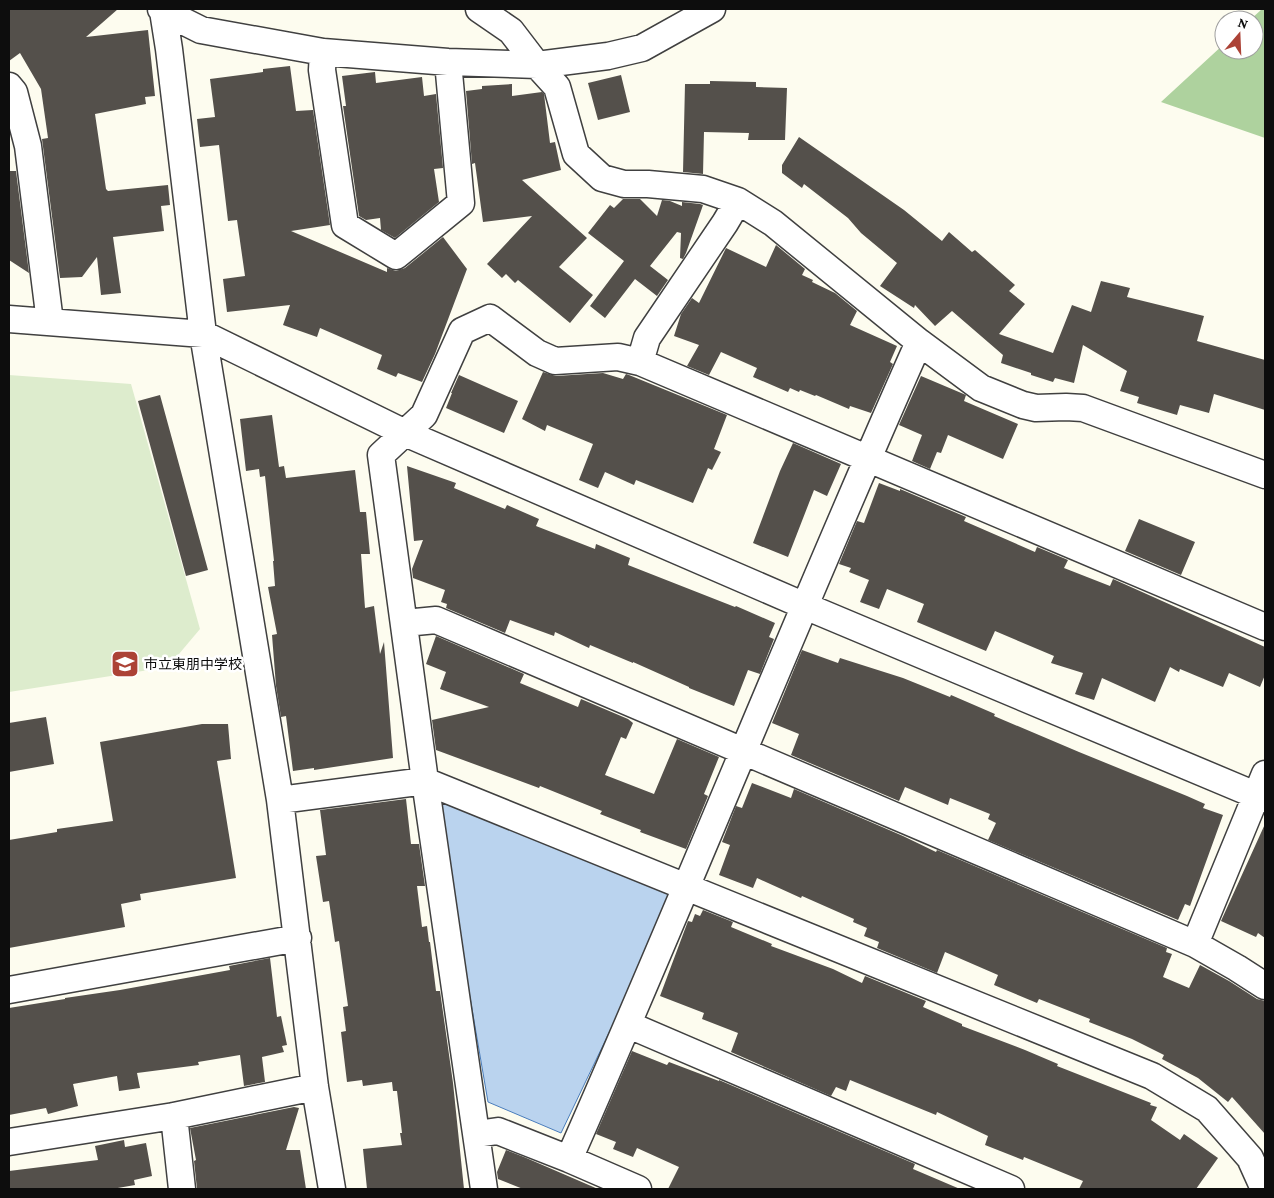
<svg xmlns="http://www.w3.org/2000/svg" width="1274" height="1198" font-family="'Crimson Pro','Noto Sans JP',serif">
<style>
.forest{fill:#aed29e}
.pitch{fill:#ddeccd}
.water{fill:#bad3ee;stroke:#4a7dbc}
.building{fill:#54504b}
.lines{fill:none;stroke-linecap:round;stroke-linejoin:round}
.minor-casing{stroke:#404040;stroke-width:29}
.minor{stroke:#fff;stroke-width:26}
.labels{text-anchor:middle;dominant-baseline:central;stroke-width:5;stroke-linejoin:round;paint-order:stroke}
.poi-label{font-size:14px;fill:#0d0d0d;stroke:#fff;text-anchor:start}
</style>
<rect width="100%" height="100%" fill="#fdfcef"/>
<path class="forest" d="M1262 9H1265V138L1161 102 1224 44V50H1254V20H1250Z"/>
<path class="pitch" d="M9 375 131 384 200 629 168 667 9 692Z"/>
<path class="water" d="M435 793 676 893 561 1133 488 1102Z"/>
<path class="building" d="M9 9H118L86 37 148 30 155 96 145 97 146 104 95 114 106 189 108 191 168 185 170 205 161 206 164 231 113 237 121 293 101 295 97 257 82 277 60 278 42 139 48 138 41 89 20 53 9 61Z
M290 66 296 111 313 110 330 225 291 231 387 272V268L396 271 405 268 443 237 467 269 435 354 422 382 398 373 396 377 377 369 382 355 320 328 317 337 283 325 290 305 227 312 223 279 245 276 237 220 228 221 219 145 200 147 197 119 215 117 210 79 263 72V69Z
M375 72 376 83 422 77 424 96 436 94 443 168 434 169 439 202 395 238 381 230 380 218 366 220 359 216 343 106H346L342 76Z
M621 75 630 112 598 120 588 83Z
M710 81 756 82V87L787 88 785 140H748L749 133 704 132 703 174 683 172 685 84H710Z
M512 84V96L542 92 544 94 550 143 555 142 561 170 522 180 587 238 559 267 593 295 570 323 518 280 515 283 506 274 502 278 487 264 532 216 483 222 475 163 472 164 466 91 482 89V86Z
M799 137 904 210 942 241 949 232 972 252 975 250 1015 285 1009 291 1025 304 999 334 1053 353 1072 305 1091 312 1101 281 1130 288 1127 297 1204 316 1197 341 1265 360V410L1214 394 1209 413 1180 405 1177 415 1137 403 1139 397 1120 391 1127 371 1083 345 1074 383 1055 378 1053 382 1031 375V373L1001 363 1003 355 952 311 935 326 915 305 914 308 880 286 897 263 861 233 848 218 804 184 802 188 782 173V165Z
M9 171H16L29 273 9 260Z
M623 199H640L657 216 662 200 670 201 682 206V202L700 204 703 205 702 208 686 253 683 259 680 258 681 233 677 232 650 266 668 280 657 296 635 279 605 318 590 306 624 261 588 233 610 205 614 208Z
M776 245 805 269 802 275 813 280 812 282 835 293 857 311 850 325 897 346 890 362 893 364 871 413 850 406 849 409 816 395 815 396 800 390 799 392 790 388 788 392 753 377 757 368 721 352 709 375 687 366 699 345 674 336 681 314 692 298 699 303 726 248 766 267Z
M543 372 556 376 603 373 623 379 626 374 629 375 727 415 714 449 721 452 712 470 708 468 693 503 636 480 634 485 605 472 598 488 579 480 593 444 547 425 545 431 522 419Z
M459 375 518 401 504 433 446 408 452 393H451Z
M921 376 966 395 964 401 1018 424 1003 459 948 435 941 453 937 452 930 469 912 461 922 435 899 425Z
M160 395 208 570 186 576 138 401Z
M272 415 279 467 284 466 286 478 355 470 360 512H366L370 554H361L365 608 374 606 380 654 384 642 393 758 314 770V768L293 771 286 716 281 717 276 686 272 635 277 634 268 587 275 586 273 561H274L265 476 260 477 259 469 246 471 240 419Z
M793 443 841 464 827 496 814 490 788 557 753 543 780 471Z
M407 466 456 483 454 488 505 509 507 505 539 519 536 526 595 549 596 544 630 558 628 565 735 607 736 606 775 623 769 637 774 639 760 674 748 670 734 706 689 688V687L633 662V663L590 645 589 648 555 632 554 636 510 620 505 633 446 608 447 604 441 602 445 590 413 578 412 569 423 540 414 541Z
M879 483 900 491V489L966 517 964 521 1035 552 1037 547 1068 560 1064 568 1110 586 1113 579 1265 647V675L1260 687 1229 673 1223 687 1180 669 1179 672 1170 667 1155 702 1102 678 1094 700 1075 694 1083 673 1051 663 1054 656 995 631 986 651 917 622 924 604 887 589 879 609 860 602 869 580 849 572 851 568 839 564 857 521 864 523Z
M1139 519 1195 542 1181 575 1125 551Z
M436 636 524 674 520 683 578 707 581 699 628 719 633 723 626 739 621 737 605 775 654 794 677 739 719 757 704 794 708 796 686 849 640 832 641 830 600 814 602 811 540 786 539 788 436 750 432 720 489 707 440 689 446 672 426 664Z
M802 650 838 663 840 658 903 678 950 697 951 695 995 714 994 716 1079 752 1187 796 1205 804 1203 808 1223 815 1190 906 1185 904 1178 920 988 840 996 823 988 819 990 814 950 798 948 805 905 787 899 801 791 755 799 734 772 723Z
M46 717 54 764 9 772V723Z
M202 724H228L231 759 217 761 236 878 140 894 141 900 121 904 125 927 9 948V840L57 832V829L113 821 100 742Z
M752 783 791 798 794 789 903 836 936 852 937 850 1167 948 1166 952 1172 954 1163 977 1189 988 1200 965 1229 981 1257 999 1265 1001V1134L1232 1097 1228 1102 1198 1078 1162 1059 1164 1055 1132 1039 1089 1022 1090 1019 1039 999 1037 1003 994 985 998 975 945 952 937 973 877 948 879 942 864 936 867 928 853 922 854 919 802 896 801 898 757 878 753 888 719 875 730 845 722 842 736 806 742 808Z
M406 799 411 844H419L425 886H417L422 927 427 926 429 942H430L436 991H440L453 1083 464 1189H367L363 1149 402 1145 400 1133H402L397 1091H393L392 1082 363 1086 362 1080 347 1082 341 1032 346 1031 343 1007 348 1006 339 941 335 942 329 901 323 902 316 856 326 855 320 810Z
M1265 824V938L1258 933 1256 937 1221 921Z
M703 910 733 922 731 927 772 944 771 946 833 969 862 983 865 976 926 1001 923 1007 962 1024V1026L1025 1050 1058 1064 1057 1066 1151 1103 1150 1105 1157 1107 1151 1120 1180 1140 1184 1134 1218 1158 1196 1189H1079L1083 1181 1024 1157 1023 1160 985 1145 988 1136 937 1112 936 1115 850 1080 846 1091 836 1087 831 1096 731 1052 738 1033 702 1019 704 1013 660 996 688 921 692 922 695 914 700 916Z
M270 958 277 1017 281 1016 287 1045 282 1046 284 1052 262 1057 265 1082 244 1086 240 1055 198 1062 199 1065 137 1073 140 1088 119 1091 117 1076 73 1084 78 1106 48 1114 46 1108 9 1115V1008L65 999V998L120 990 230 970 229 966Z
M632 1051 667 1065 669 1062 719 1081V1080L915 1164 913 1169 960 1189H668L679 1167 637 1148 633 1157 613 1149 616 1142 596 1134Z
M294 1107 299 1108 286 1150H300L306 1189H197L194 1161 196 1160 190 1128Z
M124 1140 125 1147 146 1143 152 1176 134 1180 135 1185 112 1189H9V1171L98 1160 95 1146Z
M506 1150 524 1157 598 1189H523L498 1179 497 1172Z"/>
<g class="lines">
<defs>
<path id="minor" d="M161 9 163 11 169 49 203 334 280 800 315 1087 332 1189
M163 9V11L201 30 323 52 448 62 537 65 608 56 642 48 712 9
M479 9 511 31 537 65 557 87 576 154 602 178 624 184H648L703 189 738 201 773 223 919 342 981 388 1023 405 1036 408 1066 407 1083 408 1265 475
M323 52 322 70 345 225 396 256 461 203 448 62
M9 86 14 92 28 146 50 322
M9 319 203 334 405 433 805 606 1265 799
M640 362 647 338 725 223 738 201
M405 623 436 620 1195 944 1237 968 1265 986
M280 800 425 781 1152 1076 1207 1109 1250 1158 1264 1189
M1195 944 1265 774
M9 990 298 938
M629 1025 1011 1189
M174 1116 182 1189
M477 1134 498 1131 569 1159 638 1189
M9 1142 174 1116 315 1087
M569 1159C689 888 798 613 919 342
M484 1189 425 781 381 455 424 415 462 331 490 318 537 353 555 361 618 357 640 362 1265 627"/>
</defs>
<use href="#minor" class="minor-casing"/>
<use href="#minor" class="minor"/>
</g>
<defs>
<symbol id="school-square" viewBox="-11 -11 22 22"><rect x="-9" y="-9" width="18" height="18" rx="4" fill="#ac4236" stroke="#fff"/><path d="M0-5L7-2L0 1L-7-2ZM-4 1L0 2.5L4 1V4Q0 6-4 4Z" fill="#fff"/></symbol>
</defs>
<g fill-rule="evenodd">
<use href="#school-square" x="109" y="648" width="32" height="32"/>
</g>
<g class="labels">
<g class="poi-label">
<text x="144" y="664">市立東朋中学校</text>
</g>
</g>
<rect width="1274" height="1198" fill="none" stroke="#0d0d0d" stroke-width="20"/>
<g transform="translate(1239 35) rotate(19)"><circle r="24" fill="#ffffff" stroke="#9e9e9e"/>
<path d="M0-4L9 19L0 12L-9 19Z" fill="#ac4236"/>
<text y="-8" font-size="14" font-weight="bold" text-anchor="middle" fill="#0d0d0d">N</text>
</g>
</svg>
